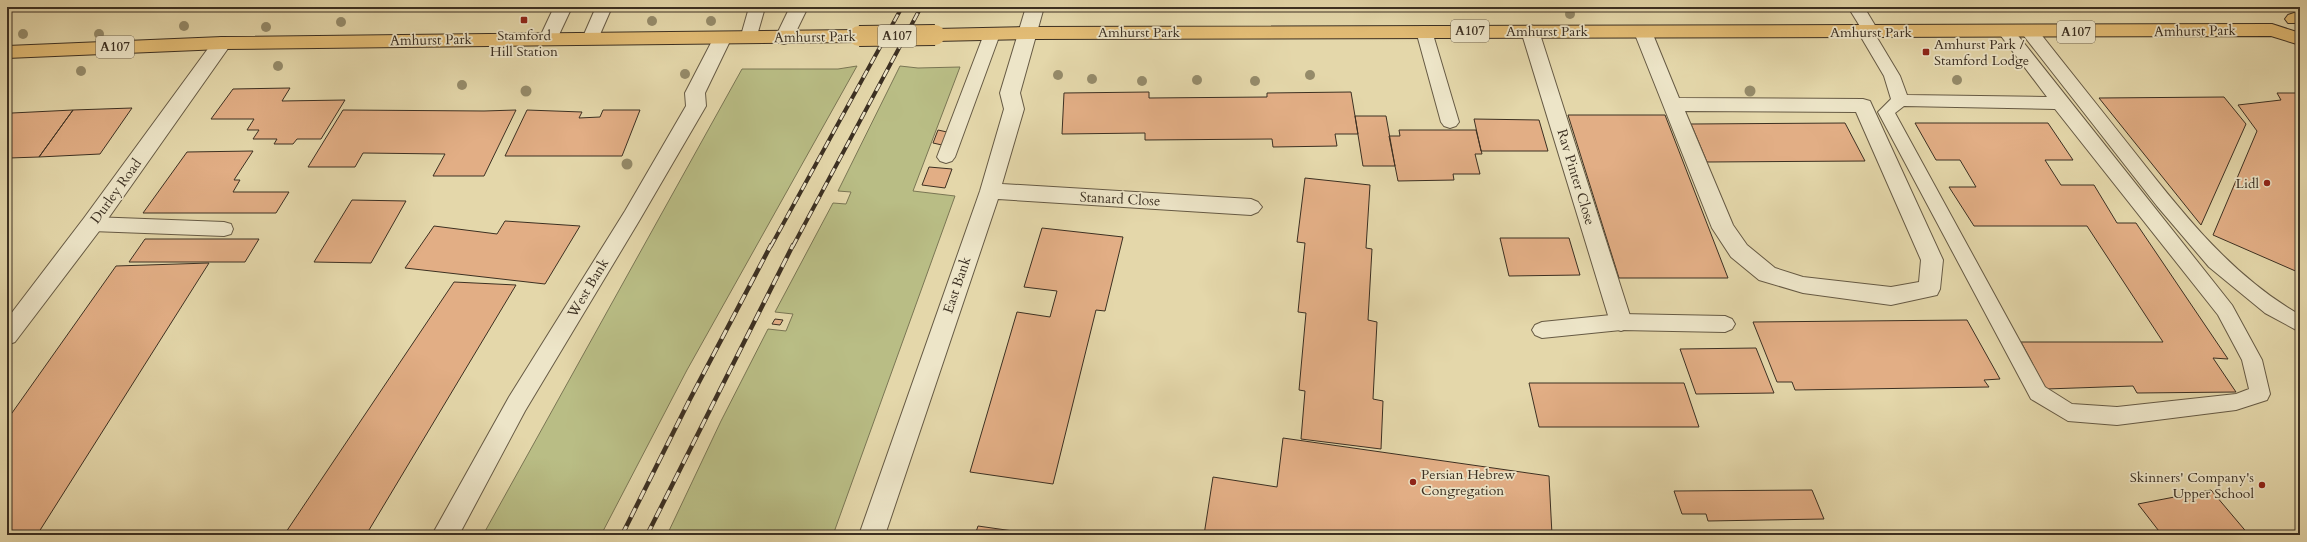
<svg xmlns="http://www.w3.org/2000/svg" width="2307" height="542" font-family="Cardo,serif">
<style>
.green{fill:#b9bd85;stroke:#7a7654}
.building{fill:#e2ae85;stroke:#3c3022}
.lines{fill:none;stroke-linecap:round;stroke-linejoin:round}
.service-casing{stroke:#665a44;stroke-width:2}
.minor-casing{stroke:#665a44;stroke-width:2}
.primary-casing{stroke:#3c3022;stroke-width:2}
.trunk-casing{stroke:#3c3022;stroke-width:2}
.service{fill:#ede5c8;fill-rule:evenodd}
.minor{fill:#ede5c8;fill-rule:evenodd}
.primary{fill:#e2bc75;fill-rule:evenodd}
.trunk{fill:#e2bc75;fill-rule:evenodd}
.rail-far1-casing{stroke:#3c3022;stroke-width:4}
.rail-casing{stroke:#3c3022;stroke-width:4.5}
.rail-far1{stroke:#ede5c8;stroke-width:2.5;stroke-dasharray:8;stroke-linecap:butt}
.rail{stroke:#ede5c8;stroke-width:3;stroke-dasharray:10;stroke-linecap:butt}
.primary-bridge-casing{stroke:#3c3022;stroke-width:22;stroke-linecap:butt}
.primary-bridge{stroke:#e2bc75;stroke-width:20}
.tree{fill:#958b6a}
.poi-dot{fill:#8f2418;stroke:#ede5c8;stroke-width:1.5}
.labels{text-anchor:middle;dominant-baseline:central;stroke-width:3.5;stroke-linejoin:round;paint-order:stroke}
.shield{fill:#ede5c8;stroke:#716654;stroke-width:1}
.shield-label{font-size:13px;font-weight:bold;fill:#3c3022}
.street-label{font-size:14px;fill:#3c3022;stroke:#ede5c8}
.poi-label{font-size:14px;fill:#3c3022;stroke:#ede5c8;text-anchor:start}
</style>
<rect width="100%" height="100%" fill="#e4d7aa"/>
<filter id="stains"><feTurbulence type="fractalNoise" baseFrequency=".005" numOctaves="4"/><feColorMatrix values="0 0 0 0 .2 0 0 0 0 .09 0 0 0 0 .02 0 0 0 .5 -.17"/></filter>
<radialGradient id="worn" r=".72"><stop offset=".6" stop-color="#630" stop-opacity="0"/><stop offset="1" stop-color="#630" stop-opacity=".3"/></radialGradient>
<path class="green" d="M857 66 687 370 601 535H483L742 69H838Z
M900 66 918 68 960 67 913 191 955 196 833 535H667L721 421 768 329 786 331 793 314 775 312 833 203 846 204 851 192 838 191Z"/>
<path class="building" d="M820 7H839L837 10H822Z
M839 7H862L860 10H837Z
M862 7H976L860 10Z
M290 88 282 101 345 100 321 139H297L293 144H274L277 139H253L259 130H247L254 119H211L233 89Z
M1149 92V98L1267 97V93L1351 92 1358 134H1335L1337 146 1273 147 1272 139 1145 140V133L1062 134 1064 93Z
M2277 93H2300V273L2213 235 2257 131 2238 105 2281 100Z
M2224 97 2246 124 2201 225 2099 98Z
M132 108 100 154 39 157 73 110Z
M73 110 39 157 9 158 7 161V120L12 113Z
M343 110 484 111 516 110 484 176H433L445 154 363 153 355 167H308Z
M527 110 582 112 579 118 600 117 603 110H640L622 156H505Z
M1568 115H1665L1728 278H1619Z
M1355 116H1386L1395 166H1363Z
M1474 119 1539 120 1548 151H1481Z
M1845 123 1865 161 1707 162 1691 124Z
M1915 123H2048L2073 160H2045L2061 185H2094L2117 223H2136L2228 359 2213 358 2236 392 2137 393 2133 386 2046 389 2021 342H2163L2087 226H1974L1949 187H1976L1960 160H1936Z
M938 130 947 132 942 145 933 143Z
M1399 130H1476L1482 154H1475L1480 174H1453L1454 180 1398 181 1389 136H1400Z
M253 151 234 180H240L233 192H289L276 213H143L187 152Z
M929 167 952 169 945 188 922 185Z
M1305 178 1370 185 1366 248 1372 249 1368 320 1377 322 1373 399 1383 401 1381 449 1301 439 1305 391 1299 390 1306 313 1298 312 1305 243 1297 242Z
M352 200 406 201 371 263 314 262Z
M505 221 580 226 545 284 405 268 434 226 497 234Z
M1042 228 1123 237 1105 311 1096 310 1053 484 970 472 1017 312 1050 317 1057 291 1024 287Z
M1500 238H1569L1580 275 1509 276Z
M145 239H259L245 262H129Z
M209 263 37 535H7V420L116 266Z
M454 282 516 285 366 535H284Z
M775 319 783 320 780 325 772 324Z
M1967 320 2000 379 1984 380 1989 387 1795 390 1792 382H1777L1753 322Z
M1756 348 1774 393 1696 394 1680 349Z
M1529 383H1684L1699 427H1539Z
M1283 438 1549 476 1552 535H1204L1213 477 1277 487Z
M1812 490 1824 519 1708 521 1706 514H1682L1674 491Z
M2211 490 2249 535H2162L2138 504Z
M978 526 1041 535H975Z"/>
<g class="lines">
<defs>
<path id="service" d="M596 7H612L598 39 596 43H584L582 39Z
M746 7H762L764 11 756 39 754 43H742L740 39 748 11Z
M1848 7H1864L1879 32 1876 36 1900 76 1907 95 2047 97 1998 32 2000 28H2012L2232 305 2262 360 2270 394 2267 400 2236 410 2117 425 2068 421 2031 399 1878 112 1891 99 1884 76 1858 32 1861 28ZM1904 106 2055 109 2218 315 2242 360 2249 389 2236 394 2117 407 2072 404 2045 387 1895 113Z
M1424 26 1430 27 1432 31 1459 122 1456 126 1450 128 1444 126 1441 122 1416 31 1418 27Z
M2030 27 2036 28C2069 70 2103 112 2136 154 2184 215 2232 276 2300 315V332L2265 313 2209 267 2157 206 2024 36 2022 32 2024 28Z
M992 29 998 30 1000 34 955 157 952 161 946 163 940 161 937 157 984 34 986 30Z
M92 217 224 222 231 224 233 229 231 234 224 236 92 231 85 229 83 224 85 219Z
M1621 314 1725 316 1732 319 1735 324 1732 329 1725 332 1621 330 1542 338 1535 335 1532 330 1535 325 1542 322Z"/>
<path id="minor" d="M554 7H572L557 39 555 43 548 45 541 43 539 39Z
M790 7H808L791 42 784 44 777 42 775 38Z
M1026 7H1044L1020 93 1024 109 1002 184 1251 199 1258 202 1262 207 1258 212 1251 215 998 199 885 535H859L980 191 1004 109 1000 93Z
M1530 25 1537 27 1539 31 1632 322 1629 328 1621 331 1613 328 1610 322 1521 31 1523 27Z
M1643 26 1650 28 1652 32 1679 98 1863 99 1870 101 1943 260 1940 289 1937 295 1891 305 1803 293 1759 280 1731 257 1712 228 1634 32 1636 28ZM1685 111 1856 112 1921 260 1919 282 1891 287 1803 277 1775 268 1747 245 1733 225Z
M722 33 729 35 731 39 705 93 706 106 639 221 525 411 459 535H432L509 397 625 211 686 106 685 93 713 39 715 35Z
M222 37 229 39 231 43 229 47 100 230 15 342 7 345V319L84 218 215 39Z"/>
<path id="primary" d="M2272 24 2300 33V45L2271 36 1027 39 935 41 928 39 926 35 928 31 935 29 1027 27Z
M859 30 866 32 868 36 866 40 859 42 222 49 7 58V46L222 37Z"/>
<path id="trunk" d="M2300 11V23H2288L2285 19 2288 15Z"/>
</defs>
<use href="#service" class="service-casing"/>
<use href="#minor" class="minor-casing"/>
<use href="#primary" class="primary-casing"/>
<use href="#trunk" class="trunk-casing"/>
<use href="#service" class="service"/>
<use href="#minor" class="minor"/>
<use href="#primary" class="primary"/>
<use href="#trunk" class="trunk"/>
<defs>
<path id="rail-far1" d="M771 246 902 7
M793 246 921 7"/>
<path id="rail" d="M622 535 689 401 771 245
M647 535 793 245"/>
</defs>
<use href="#rail-far1" class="rail-far1-casing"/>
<use href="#rail" class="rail-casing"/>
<use href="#rail-far1" class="rail-far1"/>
<use href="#rail" class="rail"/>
<defs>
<path id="primary-bridge" d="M859 36 935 35"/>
</defs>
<use href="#primary-bridge" class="primary-bridge-casing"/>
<use href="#primary-bridge" class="primary-bridge"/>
</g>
<g class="tree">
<circle cx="1570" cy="14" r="5"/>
<circle cx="652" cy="21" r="5"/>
<circle cx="711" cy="21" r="5"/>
<circle cx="341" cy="22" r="5"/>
<circle cx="184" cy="26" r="5"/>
<circle cx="266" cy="27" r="5"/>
<circle cx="23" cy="34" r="5"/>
<circle cx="99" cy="34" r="5"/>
<circle cx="278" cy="66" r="5"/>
<circle cx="81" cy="71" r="5"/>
<circle cx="685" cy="74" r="5"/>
<circle cx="1058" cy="75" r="5"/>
<circle cx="1310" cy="75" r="5"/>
<circle cx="1092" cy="79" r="5"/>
<circle cx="1197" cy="80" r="5"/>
<circle cx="1957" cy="80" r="5"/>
<circle cx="1142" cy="81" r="5"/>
<circle cx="1255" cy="81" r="5"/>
<circle cx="462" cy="85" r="5"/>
<circle cx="526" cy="91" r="5.5"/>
<circle cx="1750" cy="91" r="5.5"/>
<circle cx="627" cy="164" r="5.5"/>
</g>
<g class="poi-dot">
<rect x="520" y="16" width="8" height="8" rx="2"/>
<rect x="1922" y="48" width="8" height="8" rx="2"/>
<circle cx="2267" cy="183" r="4"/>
<circle cx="1413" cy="482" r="4"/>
<circle cx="2262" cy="485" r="4"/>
</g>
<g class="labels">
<g class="shield">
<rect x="1451" y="20" width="38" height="22" rx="3"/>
<rect x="2057" y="21" width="38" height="22" rx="3"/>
<rect x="878" y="25" width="38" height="22" rx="3"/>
<rect x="96" y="36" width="38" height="22" rx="3"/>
</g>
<g class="shield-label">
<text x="1470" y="31">A107</text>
<text x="2076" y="32">A107</text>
<text x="897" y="36">A107</text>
<text x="115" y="47">A107</text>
</g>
<g class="street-label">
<text x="1547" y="31">Amhurst Park</text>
<text transform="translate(2195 31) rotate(-1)">Amhurst Park</text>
<text x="1139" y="32">Amhurst Park</text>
<text x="1871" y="32">Amhurst Park</text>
<text transform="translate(815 37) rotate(-1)">Amhurst Park</text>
<text transform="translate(431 40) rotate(-1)">Amhurst Park</text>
<text transform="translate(1576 177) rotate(73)">Rav Pinter Close</text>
<text transform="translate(116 191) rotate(-54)">Durley Road</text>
<text transform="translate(1120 199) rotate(3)">Stanard Close</text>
<text transform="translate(957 285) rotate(-71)">East Bank</text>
<text transform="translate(588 288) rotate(-59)">West Bank</text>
</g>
<g class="poi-label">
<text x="524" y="35" text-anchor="middle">Stamford<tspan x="524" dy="16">Hill Station</tspan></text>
<text x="1934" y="44">Amhurst Park /<tspan x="1934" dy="16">Stamford Lodge</tspan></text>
<text x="2259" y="183" text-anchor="end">Lidl</text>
<text x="1421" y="474">Persian Hebrew<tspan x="1421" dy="16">Congregation</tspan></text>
<text x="2254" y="477" text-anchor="end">Skinners' Company's<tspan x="2254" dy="16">Upper School</tspan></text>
</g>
</g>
<rect width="2307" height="542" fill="none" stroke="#e4d7aa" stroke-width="24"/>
<rect x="8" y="8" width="2291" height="526" fill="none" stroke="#3c3022" stroke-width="2"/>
<rect x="12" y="12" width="2283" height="518" fill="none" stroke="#3c3022"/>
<rect width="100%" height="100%" filter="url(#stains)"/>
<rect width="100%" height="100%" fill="url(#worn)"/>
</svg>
